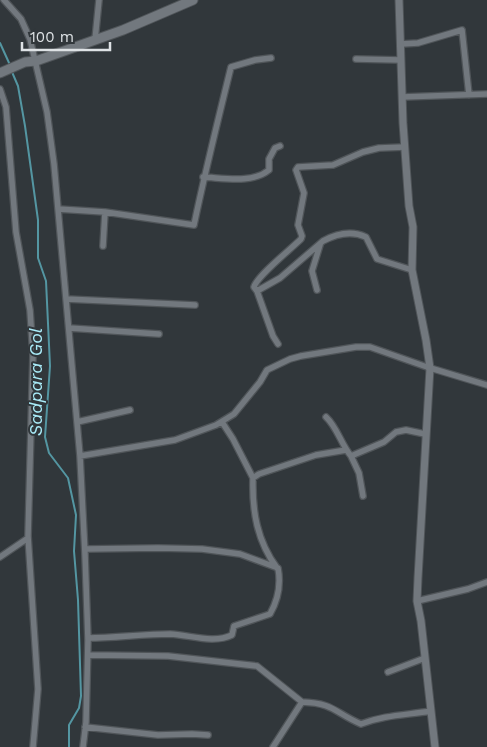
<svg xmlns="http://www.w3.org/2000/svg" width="487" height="747" font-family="'Work Sans',sans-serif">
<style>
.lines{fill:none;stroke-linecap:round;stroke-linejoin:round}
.stream{stroke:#5496a2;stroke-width:2}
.minor-casing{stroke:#505559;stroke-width:8}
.tertiary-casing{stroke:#505559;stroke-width:9}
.secondary-casing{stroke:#505559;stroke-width:11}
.minor{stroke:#72787e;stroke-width:5.5}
.tertiary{stroke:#72787e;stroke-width:7}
.secondary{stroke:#72787e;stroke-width:9}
.labels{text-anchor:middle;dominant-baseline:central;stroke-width:4;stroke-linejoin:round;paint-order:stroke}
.water-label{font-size:18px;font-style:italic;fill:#aaecf9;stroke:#31373b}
</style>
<rect width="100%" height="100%" fill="#31373b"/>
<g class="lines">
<path class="stream" d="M0 43 10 65
M12 72 18 86 25 126 38 220V258L46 281 50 366 45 437 49 453 68 478 76 515 74 551 78 600 81 696 79 708 69 725V747"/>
<defs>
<path id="minor" d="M4 0 21 19 30 39 47 112 54 164 80 456 85 554 88 640 86 722 83 747
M95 40 99 0
M401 44 418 43 462 30 469 95
M356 59 401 60
M0 89 6 107 16 232 30 310 33 355 28 536 38 689 33 747
M402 97 487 94
M405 147 379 148 363 152 333 165 298 167 296 170 304 193 298 225 302 236 301 239C291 249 257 276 254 287L257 291 280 278 323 241C336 234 351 230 366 237L377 259 412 270
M203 177C224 178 252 184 269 170V159L275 148 280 146
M58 209 105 212 103 246
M105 212 194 225C205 172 218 120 231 67L255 60 271 58
M317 290 312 271 320 245
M257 291 273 336 278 344
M66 299 195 305
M69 328 159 334
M326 417C337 427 341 444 351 456L384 442 396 432 406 430 425 434
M77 422 130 410
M222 422 233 439 253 478 259 474 316 455 346 450
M80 456 175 440 216 425 234 414 260 382 267 370 290 359 301 356 356 347H370L427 367 487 385
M351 456 359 473 363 496
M253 478C252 511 257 541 277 568
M85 549 158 548 202 549 240 554 278 568C281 584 278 600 270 614L234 626 232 635C214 644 190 635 170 634 143 634 115 638 88 638
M0 557 28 538
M417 601 468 589 487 582
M88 655 168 656 257 666 302 702
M388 672 425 658
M85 727 158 735 192 734 208 735
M273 747 302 702C334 703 335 713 361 724 384 715 407 715 431 711"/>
<path id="tertiary" d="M399 0 403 123 409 206 413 227 412 270 426 340 430 368 418 578 417 601 421 621 435 747"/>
<path id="secondary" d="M0 73 25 62 36 61 123 30 193 0"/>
</defs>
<use href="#minor" class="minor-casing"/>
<use href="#tertiary" class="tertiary-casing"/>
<use href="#secondary" class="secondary-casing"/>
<use href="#minor" class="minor"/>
<use href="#tertiary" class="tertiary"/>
<use href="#secondary" class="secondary"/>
</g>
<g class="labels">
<g class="water-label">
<text transform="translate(35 382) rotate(-90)">Sadpara Gol</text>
</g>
</g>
<path d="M22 42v8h88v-8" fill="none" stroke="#dee2e5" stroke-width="2.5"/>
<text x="30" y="42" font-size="15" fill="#dee2e5" stroke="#31373b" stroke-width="4" paint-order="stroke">100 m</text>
</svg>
